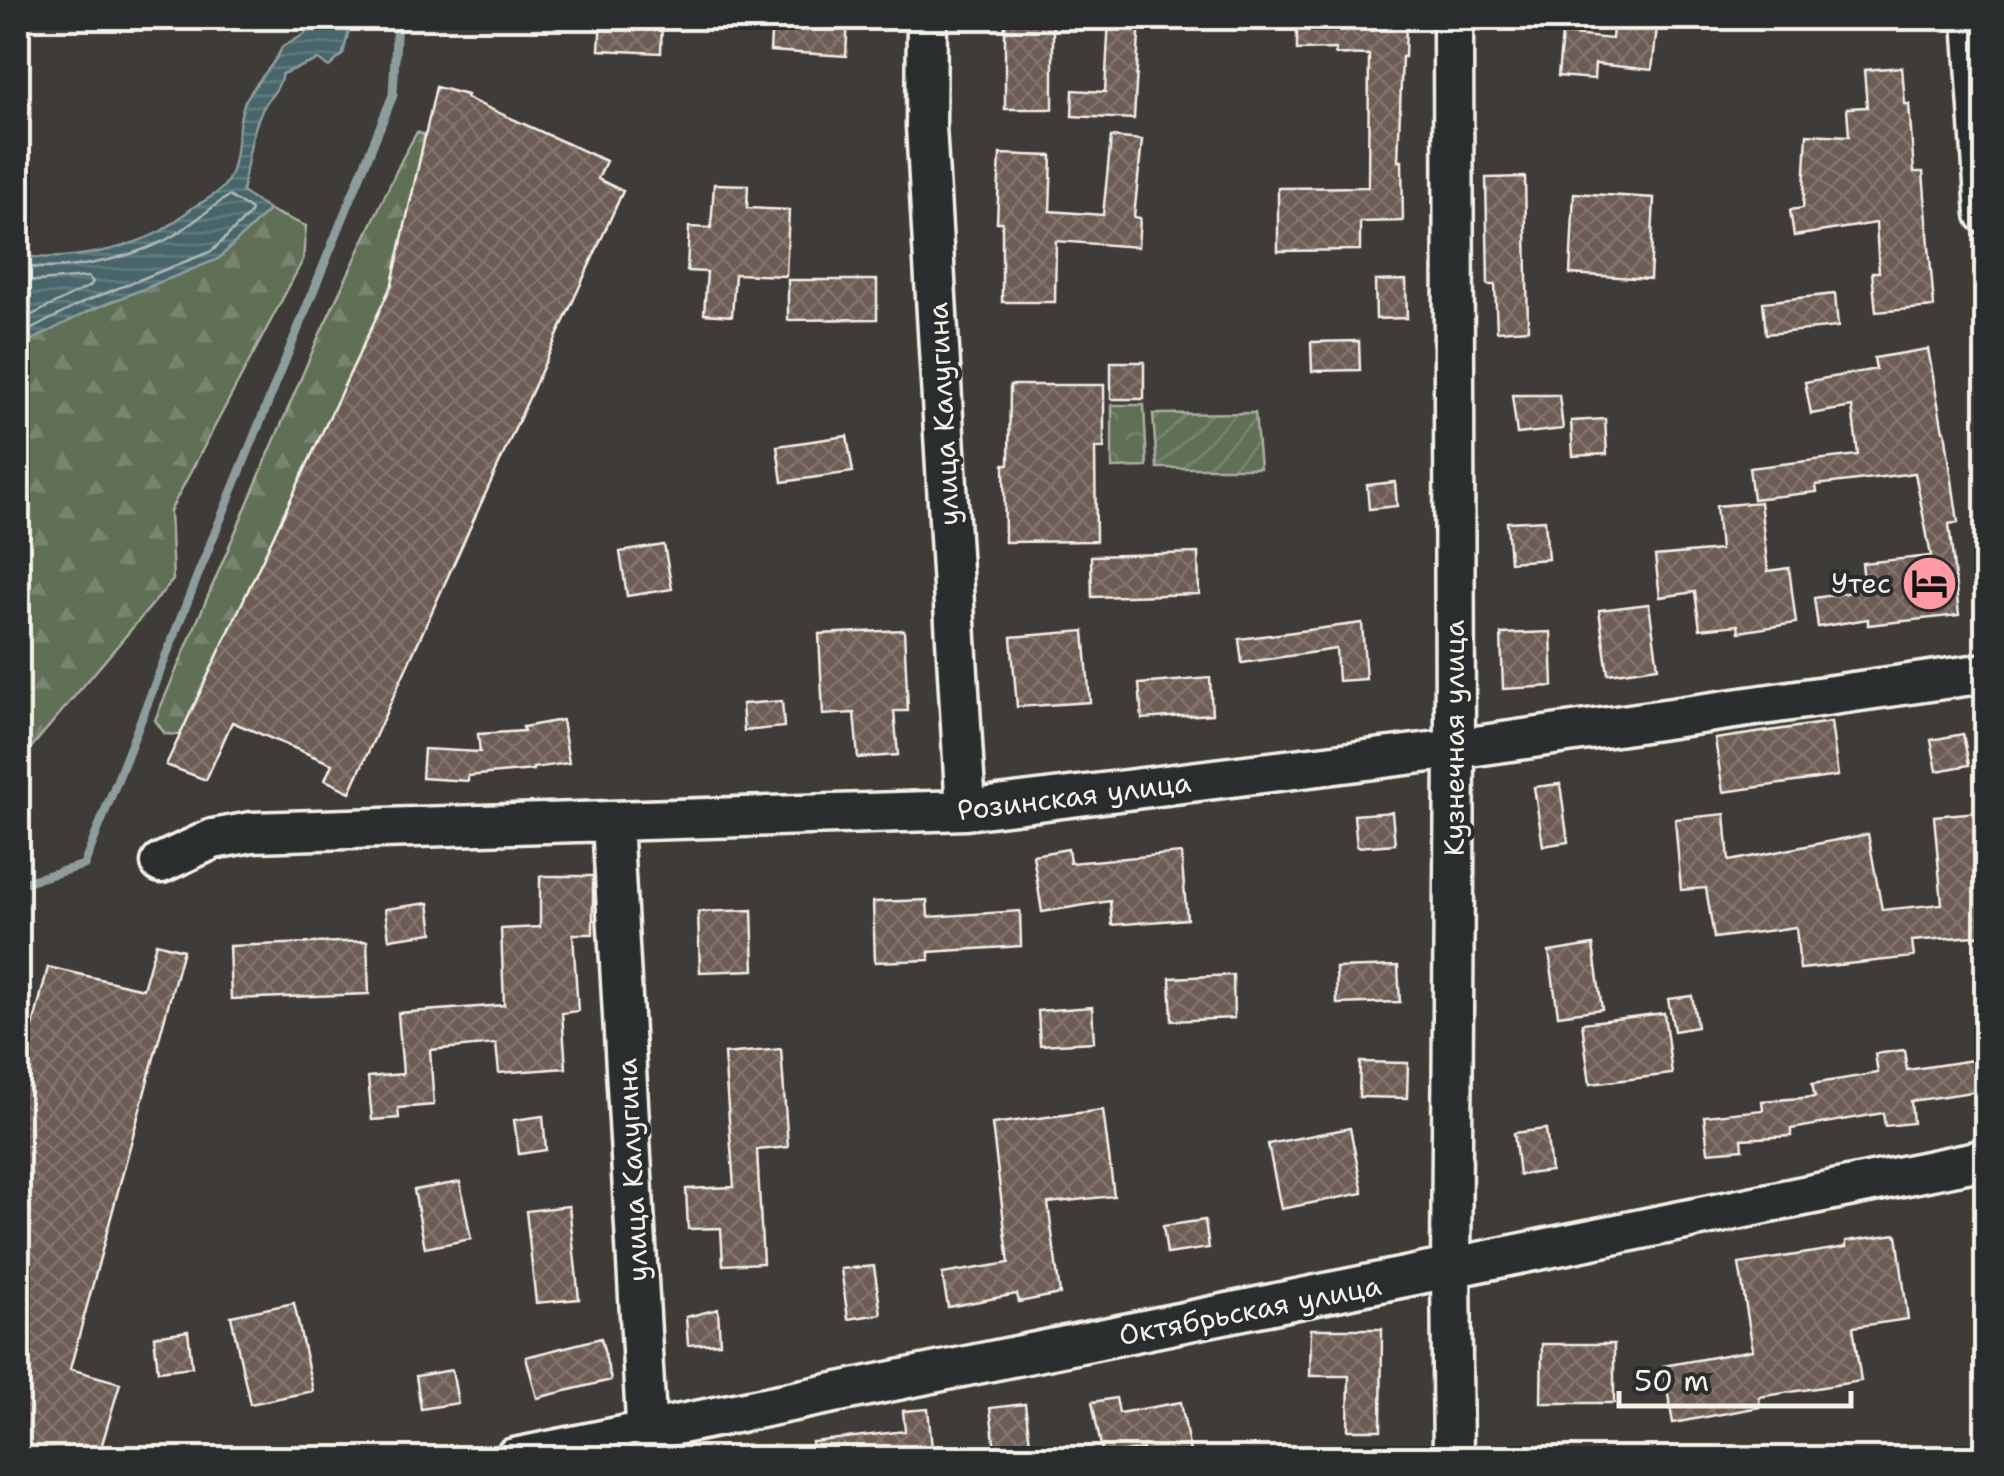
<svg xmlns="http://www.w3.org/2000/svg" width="2004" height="1476" font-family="'Shantell Sans',sans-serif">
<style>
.forest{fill:url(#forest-firs);stroke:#aab0a0;stroke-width:2.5}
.park{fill:url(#park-crowns);stroke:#aab0a0;stroke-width:2.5}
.garden{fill:url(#garden-furrows);stroke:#aab0a0;stroke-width:2.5}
.water{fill:url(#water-rules);stroke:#8c9d9c;stroke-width:2.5}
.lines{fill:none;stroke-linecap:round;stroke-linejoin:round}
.shore{stroke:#afb9b6;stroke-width:2.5}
.stream{stroke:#8c9d9c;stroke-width:9}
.building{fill:url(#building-cross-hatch);stroke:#f4f1e8;stroke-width:2.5}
.minor-casing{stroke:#f4f1e8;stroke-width:45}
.minor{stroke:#2a2d2e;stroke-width:38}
.labels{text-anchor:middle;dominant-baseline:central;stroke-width:8;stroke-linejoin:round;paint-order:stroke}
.street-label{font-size:28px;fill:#f4f1e8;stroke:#2a2d2e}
.poi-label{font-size:28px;fill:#f4f1e8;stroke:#2a2d2e;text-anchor:end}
</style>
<defs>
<pattern id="forest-firs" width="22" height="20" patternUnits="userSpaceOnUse" patternTransform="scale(2.5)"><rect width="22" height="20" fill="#616f57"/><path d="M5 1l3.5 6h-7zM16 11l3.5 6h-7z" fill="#78846f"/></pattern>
<pattern id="park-crowns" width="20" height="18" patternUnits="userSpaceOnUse" patternTransform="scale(2.5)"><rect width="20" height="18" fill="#616f57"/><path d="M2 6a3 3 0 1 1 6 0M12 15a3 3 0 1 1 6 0" fill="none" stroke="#78846f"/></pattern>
<pattern id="garden-furrows" width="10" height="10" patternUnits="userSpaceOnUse" patternTransform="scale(2.5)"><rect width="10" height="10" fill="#616f57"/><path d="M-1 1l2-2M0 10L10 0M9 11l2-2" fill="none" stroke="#78846f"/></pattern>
<pattern id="water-rules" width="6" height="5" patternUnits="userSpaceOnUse" patternTransform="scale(2.5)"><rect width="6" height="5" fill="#47656a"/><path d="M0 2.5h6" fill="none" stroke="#627c7f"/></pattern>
<pattern id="building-cross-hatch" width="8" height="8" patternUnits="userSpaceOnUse" patternTransform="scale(2.5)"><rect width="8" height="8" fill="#6c5c54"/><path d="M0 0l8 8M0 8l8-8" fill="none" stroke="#82746d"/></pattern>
</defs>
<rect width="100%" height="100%" fill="#3e3b39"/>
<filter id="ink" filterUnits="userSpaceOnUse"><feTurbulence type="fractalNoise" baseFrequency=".01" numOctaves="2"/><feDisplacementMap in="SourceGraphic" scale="20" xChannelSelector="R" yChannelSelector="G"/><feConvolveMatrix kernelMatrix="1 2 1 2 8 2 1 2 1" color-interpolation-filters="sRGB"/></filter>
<g filter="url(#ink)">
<path class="forest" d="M417 132 425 135 392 284 180 735 165 734 155 720 319 336 402 159Z
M269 210 306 226 303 260 170 511 173 580 18 763V347L90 310 218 259Z"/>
<path class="park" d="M1112 405H1144L1147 467 1112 468Z"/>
<path class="garden" d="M1255 413 1260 468H1157L1153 414Z"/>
<path class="water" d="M317 18H352L343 54 329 67 318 60 282 74C278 93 270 94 262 110 251 132 247 167 242 192L269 210 218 259 91 310 18 347V255C59 263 123 251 161 231 172 225 182 216 192 208 202 202 217 195 224 186 240 167 235 127 244 104 253 82 275 67 282 47L305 34Z"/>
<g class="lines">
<path class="shore" d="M18 265C62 274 123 260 164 241 186 230 208 209 229 196L251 210 249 215 212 251 86 301 18 336
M18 278 37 281 88 277 93 282 90 286 18 322"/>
<path class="stream" d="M18 884 84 865 197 577 393 95 397 18"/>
</g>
<path class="building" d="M601 18H662L661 53 599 50Z
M772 18H848L846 56 770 51Z
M1005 18H1053V109H1005Z
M1109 18H1140L1134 119 1072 116 1073 90 1105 92Z
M1337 19 1406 22 1405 57H1402L1398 161H1402L1403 221 1360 222V250L1278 251V188L1368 187 1369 55 1335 54 1336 49 1297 50V25L1337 24Z
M1613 24 1657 28 1652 70 1595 64 1594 79 1558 76 1562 34 1612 39Z
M1902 67 1905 104H1909L1914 172H1923L1934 307 1876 312 1872 272H1879L1876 223 1794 236 1790 210 1803 208 1807 134 1849 136 1847 108 1867 107 1864 70Z
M436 87 467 95 466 98 606 161 598 179 623 191 350 792 325 780 332 764 232 722 206 780 166 765 392 284Z
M1111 137 1142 140 1134 217 1140 218 1138 247 1056 241 1055 302H1002V222H997L1000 154 1052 156 1050 211 1103 215Z
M1525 177 1528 329 1497 331 1495 285H1488L1486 178Z
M714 184 748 185 747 208 789 210 786 276 735 274 732 316 704 314 707 272 687 271 689 227 711 228Z
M1574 193 1654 198 1650 279 1570 274Z
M788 280H877V319L788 320Z
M1406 280 1407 318 1376 319 1375 281Z
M1835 294 1838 327 1766 334 1763 302Z
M1359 341 1360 370 1312 371 1311 342Z
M1928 349 1943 431H1945L1958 522 1949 524 1959 615 1868 625V619L1818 627 1814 598 1865 590 1862 563 1931 556 1915 473 1816 485 1817 492 1753 499 1749 468 1858 455 1852 407 1811 414 1805 382 1876 369 1874 358Z
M1111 362H1144V399H1111Z
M1010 385H1104V448H1095L1096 541 1005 542 1004 464H1009Z
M1512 395H1559L1563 429 1517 434Z
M1605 419 1607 454 1573 456 1571 421Z
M847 436 853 472 782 482 777 446Z
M1395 482 1397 506 1369 509 1367 485Z
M1760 502 1768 571 1789 568 1796 623 1739 632 1738 625 1700 629 1695 592 1660 597 1655 556 1720 550 1716 506Z
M1545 520 1548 559 1510 562 1507 522Z
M664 545 672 589 627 596 620 552Z
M1198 553 1199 594 1092 597 1091 556Z
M1649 604 1658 667 1608 674 1599 610Z
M1362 623 1366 679 1338 681 1336 649 1242 663 1239 639Z
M904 630 908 711H894L898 755 858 758 854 713 823 715 819 634Z
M1084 631 1090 702 1017 707 1011 637Z
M1551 632 1553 686 1503 689 1501 634Z
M1210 678 1212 714 1142 719 1139 684Z
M782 701 784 727 744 731 742 704Z
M562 720 569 763 533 768V770L468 776V781L422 778 424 749 480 752 478 734 524 731 523 727Z
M1831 722 1838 776 1723 792 1715 739Z
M1963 734 1969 765 1937 771 1931 740Z
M1560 784 1568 842 1543 846 1534 787Z
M1392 812 1395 844 1357 847 1354 815Z
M1977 812 1983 870H1986V935L1912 941 1914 957 1800 969 1796 927 1714 938 1706 888 1681 890 1675 819 1725 814 1729 861 1868 834 1882 910 1942 904 1934 816Z
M1068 849 1070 863 1181 853 1187 919 1112 925 1110 901 1042 912 1033 855Z
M540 876H593V934H573L578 1011 562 1013 566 1068 499 1073 496 1044 430 1050 434 1105 398 1108 399 1118 372 1120 368 1077 403 1074 398 1013 504 1005 501 929 540 927Z
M927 900 928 917 1020 911 1021 946 929 952V960L875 962 873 902Z
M429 903 433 933 389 939 385 909Z
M752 910 754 970 700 972 698 912Z
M367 941 369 994 231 999 229 946Z
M156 943 183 950 70 1369 120 1383 98 1458H18L26 1423 18 1422V1086L48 967 143 989Z
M1593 945 1602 1009 1558 1015 1549 952Z
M1398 966 1400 1002 1337 1004 1336 968Z
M1233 975 1234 1018 1172 1021 1170 978Z
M1692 996 1697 1027 1674 1031 1668 999Z
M1092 1007 1094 1042 1040 1045 1038 1011Z
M1664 1013 1672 1074 1590 1084 1582 1023Z
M781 1049 788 1147 757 1150 763 1263 723 1265 721 1228 688 1229 686 1189 734 1187 724 1054Z
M1904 1050 1907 1070 1986 1058V1090L1911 1101 1913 1123 1885 1126 1883 1113 1791 1129V1136L1742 1139 1743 1149 1708 1152 1704 1116 1763 1110 1762 1101 1815 1097 1812 1084 1878 1073 1875 1054Z
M1360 1062 1408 1063 1407 1098 1359 1097Z
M1103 1110 1114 1196 1048 1203 1060 1294 1019 1302 1017 1294 948 1307 942 1274 1009 1263 992 1124Z
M543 1116 546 1150 519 1154 514 1120Z
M1350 1128 1363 1193 1281 1209 1268 1144Z
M1546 1129 1551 1171 1519 1175 1514 1133Z
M460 1182 471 1239 425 1248 414 1190Z
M569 1206 579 1299 536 1303 526 1211Z
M1205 1220 1209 1248 1167 1254 1163 1226Z
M1897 1234 1908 1319 1853 1327 1861 1381 1759 1397 1760 1407 1673 1423 1663 1366 1753 1350 1739 1264 1846 1247V1241Z
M874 1266 881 1314 848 1319 841 1269Z
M294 1303 313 1391 250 1404 231 1316Z
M718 1309 720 1343 688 1345 686 1317Z
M1311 1329H1382L1381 1430H1348L1349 1376H1310Z
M188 1331 192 1367 158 1371 154 1336Z
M601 1338 611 1380 537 1398 526 1357Z
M1542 1344H1614V1403H1541Z
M452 1370 458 1403 421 1409 416 1376Z
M1116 1398 1119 1413 1181 1402 1191 1458H1145L1143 1449 1103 1456 1092 1402Z
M1025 1404 1032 1458H996L990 1408Z
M928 1409 933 1458H813L812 1442 905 1431 903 1411Z"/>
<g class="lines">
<defs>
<path id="minor" d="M927 18 926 126 966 810
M1453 18 1455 749 1451 1270 1453 1458
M1973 18 1986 214
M612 822 648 1456
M161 863 213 839 252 832 966 810 1455 749 1986 673
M514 1458 1986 1159"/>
</defs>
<use href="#minor" class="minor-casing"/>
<use href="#minor" class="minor"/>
</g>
</g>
<defs>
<symbol id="hotel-disc" viewBox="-11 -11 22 22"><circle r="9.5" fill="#ff9aa2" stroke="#2a2d2e"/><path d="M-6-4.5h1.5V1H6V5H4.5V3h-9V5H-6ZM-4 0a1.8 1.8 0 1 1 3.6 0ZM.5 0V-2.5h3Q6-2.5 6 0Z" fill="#111"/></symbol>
</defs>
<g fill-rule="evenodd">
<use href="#hotel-disc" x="1898" y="552" width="63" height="63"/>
</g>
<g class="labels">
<g class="street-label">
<text transform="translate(943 414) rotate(-93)">улица Калугина</text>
<text transform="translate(1454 738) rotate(-90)">Кузнечная улица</text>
<text transform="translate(1074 796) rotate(-7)">Розинская улица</text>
<text transform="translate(632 1170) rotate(-93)">улица Калугина</text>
<text transform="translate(1250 1310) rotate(-11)">Октябрьская улица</text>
</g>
<g class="poi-label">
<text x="1891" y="583">Утес</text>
</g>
</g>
<rect width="2004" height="1476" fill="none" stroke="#2a2d2e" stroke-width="60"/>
<rect x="30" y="30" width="1944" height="1416" fill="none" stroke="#f4f1e8" stroke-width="4" filter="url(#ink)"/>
<path d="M1619 1391v15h232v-15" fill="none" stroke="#f4f1e8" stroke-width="5"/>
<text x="1634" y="1391" font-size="30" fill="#f4f1e8" stroke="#2a2d2e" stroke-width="8" paint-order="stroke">50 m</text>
</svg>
